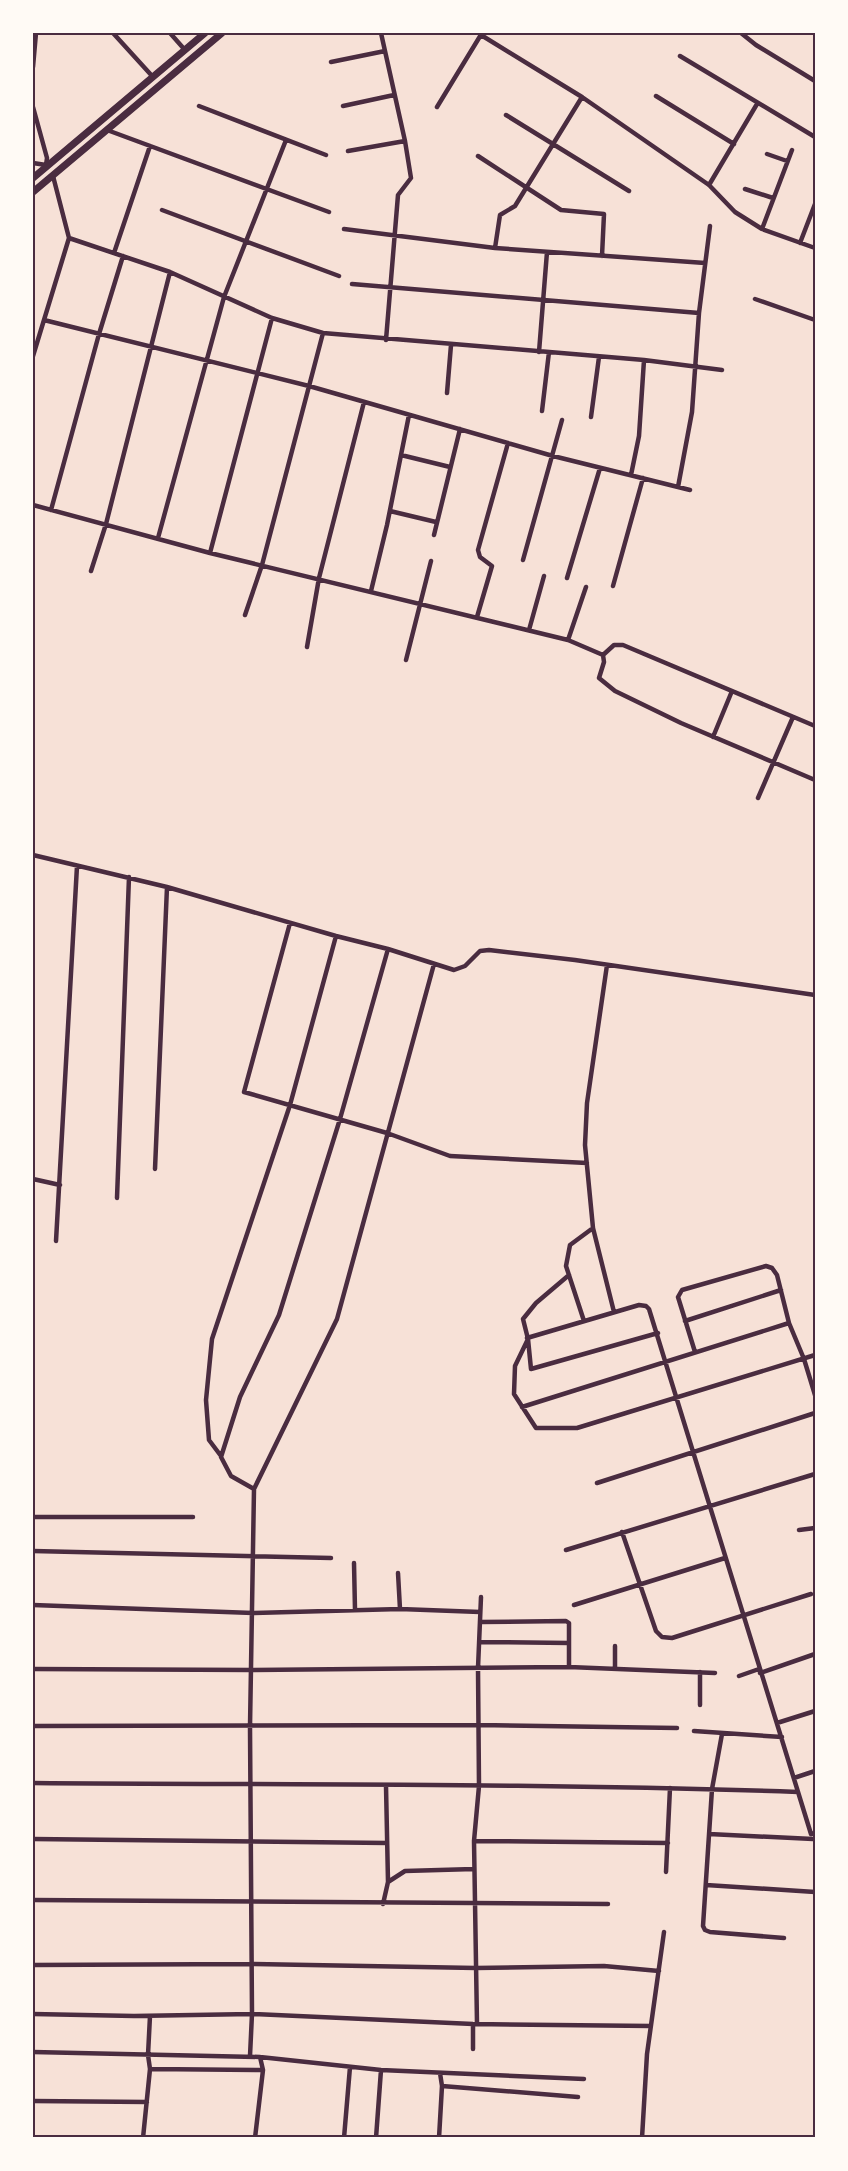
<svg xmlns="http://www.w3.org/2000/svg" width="848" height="2171" font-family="Overpass,sans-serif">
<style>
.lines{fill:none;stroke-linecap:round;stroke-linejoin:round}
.minor{stroke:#4a2c40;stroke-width:4.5}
.secondary{stroke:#4a2c40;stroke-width:7}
.neatline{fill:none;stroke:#4a2c40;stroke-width:2}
</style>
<rect width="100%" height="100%" fill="#f7e1d7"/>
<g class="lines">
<path class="minor" d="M113 33 153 77
M170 33 185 50
M381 33 405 141 411 178 398 195 386 340
M741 33 756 45 815 81
M481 35 582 97 709 185 735 212 762 229 815 248
M680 56 815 137
M331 62 385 51
M33 67 36 33
M656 96 734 144
M199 106 326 155
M343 106 394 95
M33 107 47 158 46 165 33 163
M437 107 482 33
M506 115 629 191
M107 130 329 212
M348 151 405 141
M767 154 787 161
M478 156 561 210 604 214 602 256
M709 185 757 104
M745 189 773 198
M162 210 339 276
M344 229 495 248 705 263
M762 229 792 150
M69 238 170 272 272 318 323 333 644 360 722 370
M800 243 815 204
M495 248 500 215 515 206 582 97
M114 253 150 146
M352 284 699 313
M755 299 815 320
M44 320 309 386 553 456 690 490
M539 352 547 252
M33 356 69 238 53 176
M447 393 451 345
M542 411 549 352
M591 417 599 357
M401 455 450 467
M631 475 639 436 644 360
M678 487 692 412 699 313 710 226
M33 505 210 553 568 640 603 655
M51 510 99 334 123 256
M390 511 436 522
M434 535 460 429
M158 538 224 297 286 140
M210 553 272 318
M523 560 562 420
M91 571 106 524 170 272
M567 578 600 468
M613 586 643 478
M371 591 387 525 409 415
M245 615 262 565 323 333
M477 617 492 566 480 557 478 550 508 443
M529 630 544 576
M568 640 586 587
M307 647 319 578 364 402
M603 655 604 662 599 678 615 691 681 723 815 780
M603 655 614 645H623L815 726
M406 660 431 561
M713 737 732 691
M758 798 793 717
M33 855 167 887 336 936 388 949 454 970 465 966 480 951 489 950 575 960 815 995
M290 923 244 1092 387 1133 450 1156 587 1163
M155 1169 167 887
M33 1179 60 1185
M117 1198 129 877
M593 1228 614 1312
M56 1241 77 866
M569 1275 536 1303 523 1319 528 1339 515 1366 514 1394 536 1428H577L815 1355
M584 1321 566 1266 570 1245 593 1228 585 1145 587 1103 607 965
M685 1321 781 1290
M527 1338 639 1305 646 1306 649 1309 811 1834 815 1833
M528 1339 531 1369 658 1333
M695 1352 678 1297 682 1290 766 1266 772 1268 777 1275 789 1323 804 1359 815 1395
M522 1407 789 1323
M221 1456 209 1440 206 1400 212 1339 290 1105 336 936
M597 1483 815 1413
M254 1489 337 1319 434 964
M33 1517H193
M799 1530 815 1528
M622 1532 656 1631 662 1637 672 1638 811 1594
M566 1550 815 1474
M33 1551 331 1558
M354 1563 355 1610
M398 1573 400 1609
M33 1605 253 1613 400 1609 480 1612
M574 1605 725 1558
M481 1622 566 1621 569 1623V1667
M479 1642 569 1643
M615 1668V1646
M33 1669 252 1670 569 1667 715 1673
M760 1673 815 1654
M739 1676 759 1669
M700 1705V1672
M777 1723 815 1711
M33 1726 479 1725 677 1728
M694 1731 782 1737
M722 1734 712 1789 703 1926 705 1930 710 1932 784 1938
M794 1778 815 1771
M33 1783C288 1785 543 1783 798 1792
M386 1786 388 1882
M709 1834 813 1839
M33 1839 387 1843
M474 1841 668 1843
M666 1872 670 1788
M706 1885 815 1892
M33 1900 608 1904
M383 1904 388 1882 405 1871 474 1869
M33 1965 251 1964 476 1968 604 1966 659 1971
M33 2014 134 2016 252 2014 473 2024 651 2026
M477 2024 474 1841 479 1786 478 1668 481 1597
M473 2049V2024
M33 2052 260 2057 381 2070 584 2079
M250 2056 252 2014 250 1727 254 1489 231 1476 221 1457 240 1397 279 1315 340 1119 388 949
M150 2069 263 2070
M442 2086 578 2097
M33 2101 147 2102
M143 2138 150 2069 148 2055 150 2016
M255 2138 263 2070 260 2057
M344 2138 350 2067
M376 2138 381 2070
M439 2138 442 2086 440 2073
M642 2138 647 2054 664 1932"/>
<path class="secondary" d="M33 178 205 33
M33 192 222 33"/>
</g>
<rect width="848" height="2171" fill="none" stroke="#fffaf5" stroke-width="69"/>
<rect x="34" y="34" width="780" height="2102" class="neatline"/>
</svg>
